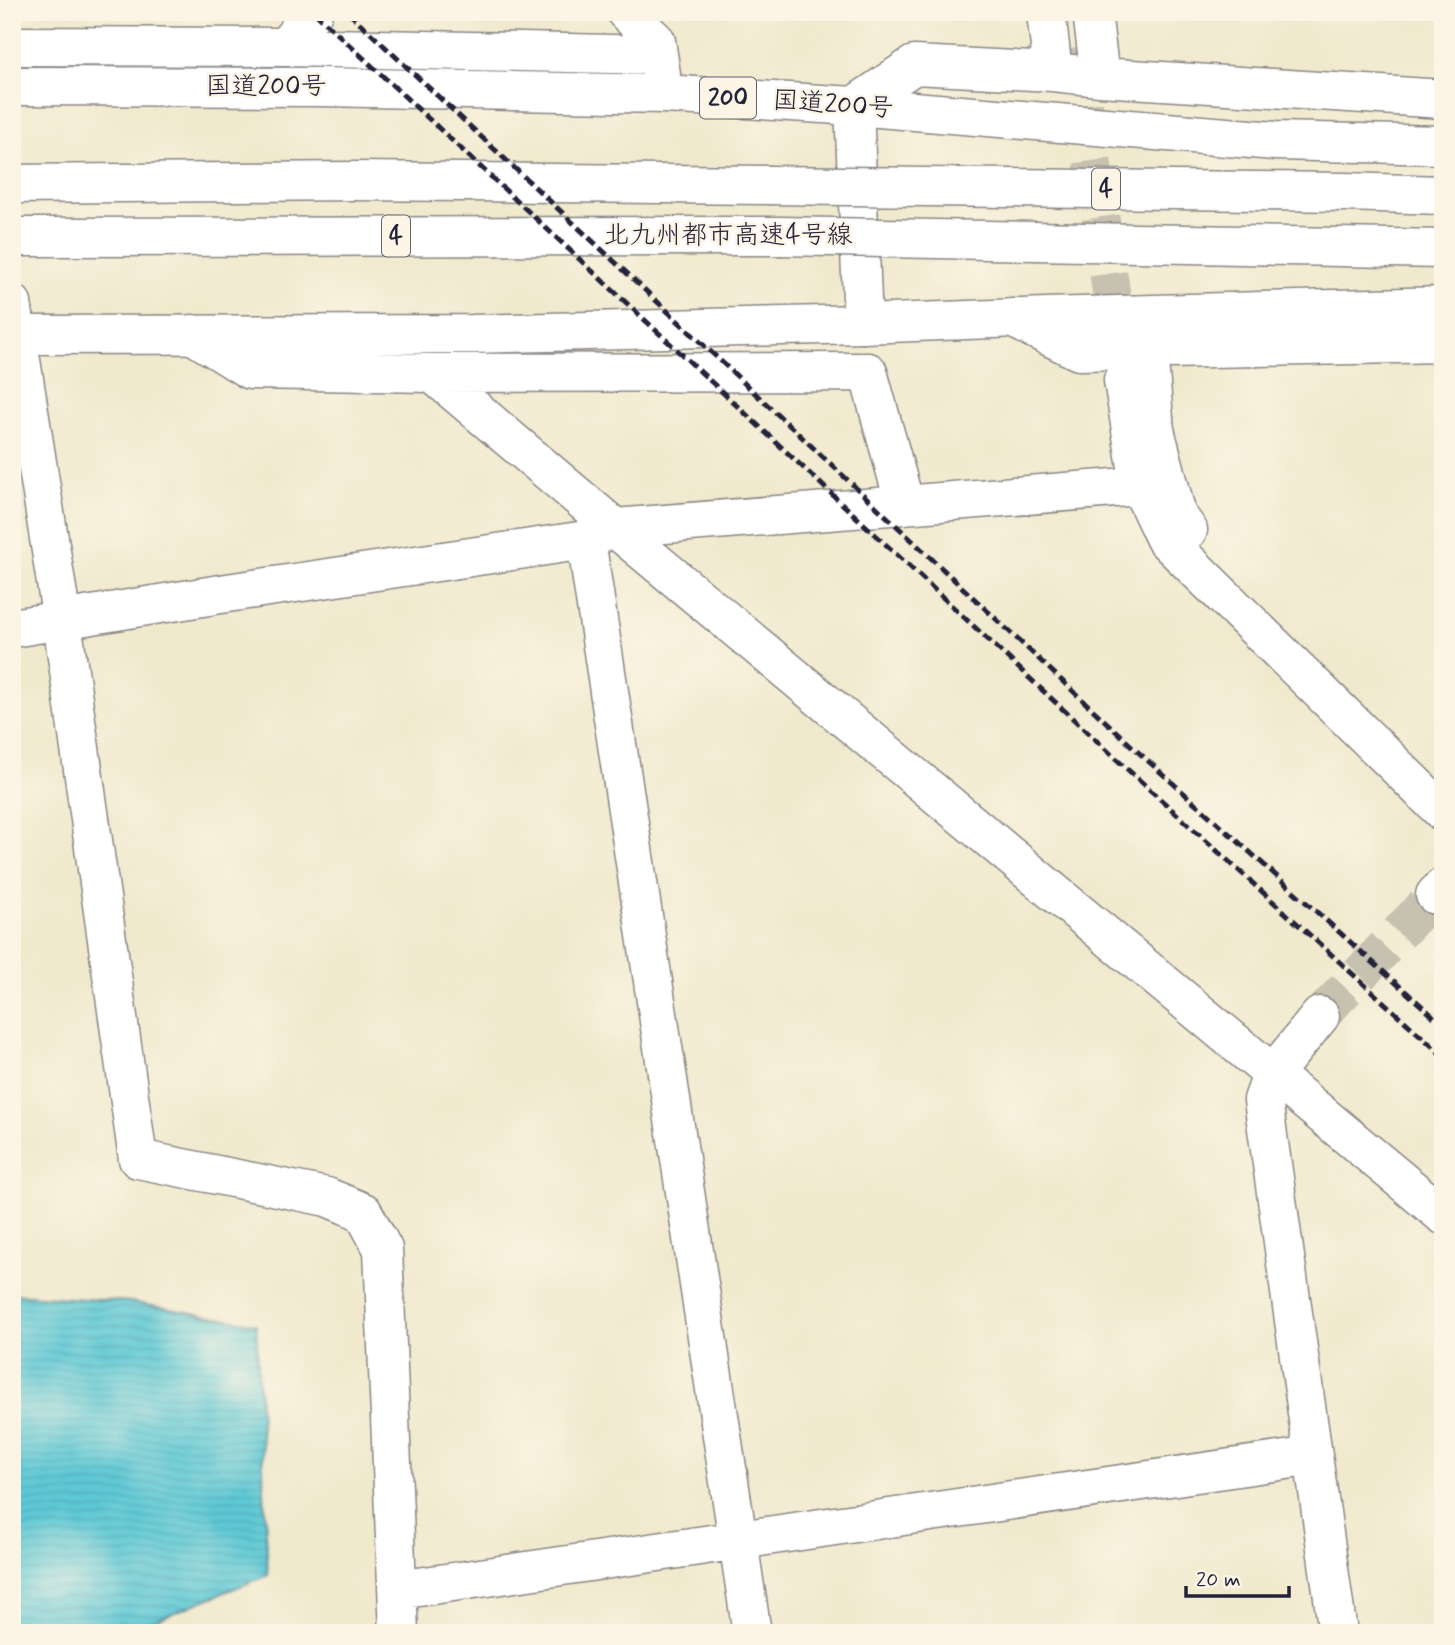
<svg xmlns="http://www.w3.org/2000/svg" width="1455" height="1645" font-family="Mynerve,'Klee One',sans-serif">
<style>
.water{fill:url(#water-rules);stroke:#407688;stroke-width:2}
.lines{fill:none;stroke-linecap:round;stroke-linejoin:round}
.minor-tunnel{stroke:#c7c1b0;stroke-width:38;stroke-dasharray:38 19;stroke-linecap:butt}
.minor-casing{stroke:#898684;stroke-width:41}
.highway-casing{stroke:#898684;stroke-width:41}
.minor{stroke:#fff;stroke-width:38}
.highway{stroke:#fff;stroke-width:38}
.rail{stroke:#22223b;stroke-width:5;stroke-dasharray:10 5;stroke-linecap:butt}
.highway-bridge-casing{stroke:#898684;stroke-width:41;stroke-linecap:butt}
.highway-bridge{stroke:#fff;stroke-width:38}
.labels{text-anchor:middle;dominant-baseline:central;stroke-width:5;stroke-linejoin:round;paint-order:stroke}
.shield{fill:#fcf5e5;stroke:#63616e;stroke-width:2}
.shield-label{font-size:24px;font-weight:bold;fill:#22223b}
.street-label{font-size:26px;fill:#22223b;stroke:#fcf5e5}
</style>
<defs>
<pattern id="water-rules" width="6" height="5" patternUnits="userSpaceOnUse" patternTransform="scale(1.75)"><rect width="6" height="5" fill="#5dc9d5"/><path d="M0 2.5h6" fill="none" stroke="#51acb8"/></pattern>
</defs>
<rect width="100%" height="100%" fill="#fcf5e5"/>
<filter id="ink" filterUnits="userSpaceOnUse"><feTurbulence type="fractalNoise" baseFrequency=".0143" numOctaves="2"/><feDisplacementMap in="SourceGraphic" scale="14" xChannelSelector="R" yChannelSelector="G"/><feConvolveMatrix kernelMatrix="1 2 1 2 8 2 1 2 1" color-interpolation-filters="sRGB"/></filter>
<filter id="wash" filterUnits="userSpaceOnUse"><feTurbulence type="fractalNoise" baseFrequency=".00686" numOctaves="4" result="noise"/><feDisplacementMap in="SourceGraphic" scale="28" xChannelSelector="R" yChannelSelector="G"/><feGaussianBlur stdDeviation="1.57" result="paint"/><feColorMatrix in="noise" values="0 0 0 0 0 0 0 0 0 0 0 0 0 0 0 0 0 1.4 0 .05"/><feComposite in="paint" operator="in"/></filter>
<g filter="url(#wash)">
<rect width="100%" height="100%" fill="#f0e9cd"/>
<path class="water" d="M12 1294 130 1302 256 1324 268 1575 122 1633H12Z"/>
</g>
<g filter="url(#ink)">
<g class="lines">
<path class="minor-tunnel" d="M1076 48 1119 347
M1320 1016 1435 895"/>
<defs>
<path id="minor" d="M626 12 656 41 661 74
M1046 12 1053 72
M1092 12 1100 77
M12 46 285 47 658 55
M285 47 313 12
M12 303 62 621 138 1159 327 1197 363 1212 383 1249 399 1633
M1012 318 1079 351 1443 343
M863 324 854 106 914 65 1053 72 1100 77 1443 99
M192 334 250 370 432 373 868 372 905 505
M1148 350 1155 430 1177 515 1188 530
M432 373 615 528 1443 1215
M1123 380 1140 486 1165 539 1443 812
M586 540 752 1633
M12 628 227 593 586 540 615 528 1140 486
M1435 895 1443 887
M1320 1016 1272 1075 1263 1100 1338 1633
M398 1590 1313 1456"/>
<path id="highway" d="M12 86 320 87 664 94 854 106 1275 141 1443 145
M12 184 354 181 769 185
M12 237 780 236
M12 335 472 334 863 324 1046 317 1443 306"/>
</defs>
<use href="#minor" class="minor-casing"/>
<use href="#highway" class="highway-casing"/>
<use href="#minor" class="minor"/>
<use href="#highway" class="highway"/>
<path class="rail" d="M314 12 1126 768 1443 1056
M348 12 1137 751 1443 1025"/>
<defs>
<path id="highway-bridge" d="M769 185 1344 192 1443 195
M780 236 1443 249"/>
</defs>
<use href="#highway-bridge" class="highway-bridge-casing"/>
<use href="#highway-bridge" class="highway-bridge"/>
</g>
</g>
<g class="labels">
<g class="shield">
<rect x="700" y="77.5" width="56" height="41" rx="5"/>
<rect x="1092" y="168.5" width="28" height="41" rx="5"/>
<rect x="382" y="215.5" width="28" height="41" rx="5"/>
</g>
<g class="shield-label">
<text x="728" y="98">200</text>
<text x="1106" y="189">4</text>
<text x="396" y="236">4</text>
</g>
<g class="street-label">
<text x="266" y="87">国道200号</text>
<text transform="translate(833 105) rotate(4)">国道200号</text>
<text x="728" y="236">北九州都市高速4号線</text>
</g>
</g>
<rect width="1455" height="1645" fill="none" stroke="#fcf5e5" stroke-width="42"/>
<path d="M1186 1586v10h103v-10" fill="none" stroke="#22223b" stroke-width="3.5"/>
<text x="1196" y="1586" font-size="21" fill="#22223b" stroke="#fcf5e5" stroke-width="5" paint-order="stroke">20 m</text>
</svg>
